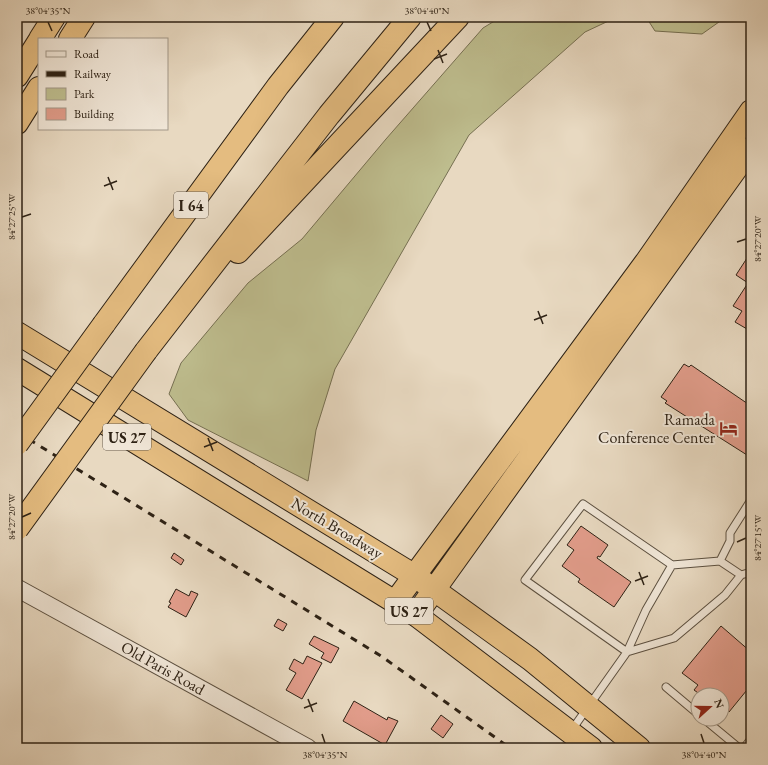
<svg xmlns="http://www.w3.org/2000/svg" width="768" height="765" font-family="'EB Garamond',serif">
<style>
.green{fill:#bebd8e;stroke:#767052}
.building{fill:#e19c8a;stroke:#2e2215}
.lines{fill:none;stroke-linecap:round;stroke-linejoin:round}
.service-casing{stroke:#5c5040;stroke-width:9}
.tertiary-casing{stroke:#5c5040;stroke-width:19}
.trunk-casing{stroke:#2e2215;stroke-width:24}
.motorway-casing{stroke:#2e2215;stroke-width:24}
.service{stroke:#f0e6d7;stroke-width:7}
.tertiary{stroke:#f0e6d7;stroke-width:17}
.trunk{stroke:#e4bc80;stroke-width:22}
.motorway{stroke:#e4bc80;stroke-width:22}
.rail{stroke:#2e2215;stroke-width:3;stroke-dasharray:7 7;stroke-linecap:butt}
.motorway-bridge-casing{stroke:#2e2215;stroke-width:24;stroke-linecap:butt}
.motorway-bridge{stroke:#e4bc80;stroke-width:22}
.ticks{fill:none;stroke:#2e2215;stroke-width:1.5}
.labels{text-anchor:middle;dominant-baseline:central;stroke-width:4;stroke-linejoin:round;paint-order:stroke}
.shield{fill:#f0e6d7;stroke:#685d4f;stroke-width:1}
.shield-label{font-size:15px;font-weight:bold;fill:#2e2215}
.poi-label{font-size:16px;fill:#2e2215;stroke:#f0e6d7;text-anchor:end}
.street-label{font-size:16px;fill:#2e2215;stroke:#f0e6d7}
.neatline{fill:none;stroke:#2e2215;stroke-width:1.5}
.ticks-label{font-size:10px;text-anchor:middle;fill:#2e2215}
</style>
<rect width="100%" height="100%" fill="#e8d9c1"/>
<filter id="stains"><feTurbulence type="fractalNoise" baseFrequency=".005" numOctaves="4"/><feColorMatrix values="0 0 0 0 .2 0 0 0 0 .09 0 0 0 0 .02 0 0 0 .5 -.17"/></filter>
<radialGradient id="worn" r=".72"><stop offset=".6" stop-color="#630" stop-opacity="0"/><stop offset="1" stop-color="#630" stop-opacity=".3"/></radialGradient>
<path class="green" d="M501 17H617L585 32 469 135 335 369 316 430 308 481 188 420 169 394 181 363 248 283 302 239 386 139 483 28Z
M646 17H726L702 34 655 31Z"/>
<path class="building" d="M751 252V323L747 329 735 322 742 311 733 306 748 283 736 275Z
M684 364 689 367 691 365 751 406V453L749 451 747 455 665 403 667 401 661 397Z
M581 526 608 545 600 557 598 556 597 558 631 582 614 607 578 582 580 579 562 566 574 550 567 545Z
M174 553 184 560 181 565 171 558Z
M176 589 189 596 191 591 198 594 186 617 168 607 171 603 169 602Z
M278 619 287 624 283 631 274 626Z
M721 626 751 652V685L729 712 722 706V695H701L694 690 698 685 682 673Z
M314 636 339 648 331 663 321 658 324 653 309 644Z
M307 656 322 663 302 699 286 690 296 673 289 669 294 659 303 664Z
M354 701 387 720 388 717 398 721 385 745 343 721Z
M441 715 453 724 443 738 431 729Z"/>
<g class="lines">
<defs>
<path id="service" d="M720 561 730 541V533L751 500
M672 565 646 610 627 652 525 580 583 504 672 565 720 561 741 575
M666 687 698 714
M704 719 739 748
M571 731 627 652 674 638 725 595 741 575 751 572
M744 748 751 739"/>
<path id="tertiary" d="M17 588 308 748"/>
<path id="trunk" d="M17 333 415 576 530 659 639 748
M17 369 416 615 591 748"/>
<path id="motorway" d="M40 39 54 17
M70 39 84 17
M17 76 39 41
M17 123 39 88
M238 252 458 17
M104 324 278 86 333 17
M146 351 329 115 410 17
M395 602 646 262 751 111
M416 615 751 148"/>
</defs>
<use href="#service" class="service-casing"/>
<use href="#tertiary" class="tertiary-casing"/>
<use href="#trunk" class="trunk-casing"/>
<use href="#motorway" class="motorway-casing"/>
<use href="#service" class="service"/>
<use href="#tertiary" class="tertiary"/>
<use href="#trunk" class="trunk"/>
<use href="#motorway" class="motorway"/>
<path class="rail" d="M17 432 381 656 510 748"/>
<defs>
<path id="motorway-bridge" d="M17 444 104 324
M17 529 146 351"/>
</defs>
<use href="#motorway-bridge" class="motorway-bridge-casing"/>
<use href="#motorway-bridge" class="motorway-bridge"/>
</g>
<path class="ticks" d="M48 22 52 31M427 22 431 31M438 50 443 63M434 59 447 54M108 177 113 190M104 186 117 181M22 217 31 214M737 242 746 239M538 311 543 324M534 320 547 315M208 438 213 451M204 447 217 442M22 517 31 513M737 542 746 538M639 572 644 585M635 581 648 576M308 699 313 712M304 708 317 703M322 734 325 743M701 734 704 743"/>
<defs>
<symbol id="hotel-bare" viewBox="-9 -9 18 18"><path d="M-6-4.5h1.5V1H6V5H4.5V3h-9V5H-6ZM-4 0a1.8 1.8 0 1 1 3.6 0ZM.5 0V-2.5h3Q6-2.5 6 0Z" fill="#8f2418" stroke="#f0e6d7" stroke-width="2.5" paint-order="stroke"/></symbol>
</defs>
<g fill-rule="evenodd">
<use href="#hotel-bare" x="716" y="416" width="25" height="25"/>
</g>
<g class="labels">
<g class="shield">
<rect x="174" y="192" width="34" height="26" rx="3"/>
<rect x="103" y="424" width="48" height="26" rx="3"/>
<rect x="385" y="598" width="48" height="26" rx="3"/>
</g>
<g class="shield-label">
<text x="191" y="205">I 64</text>
<text x="127" y="437">US 27</text>
<text x="409" y="611">US 27</text>
</g>
<g class="poi-label">
<text x="715" y="419">Ramada<tspan x="715" dy="18">Conference Center</tspan></text>
</g>
<g class="street-label">
<text transform="translate(337 528) rotate(31)">North Broadway</text>
<text transform="translate(163 668) rotate(29)">Old Paris Road</text>
</g>
</g>
<rect width="768" height="765" fill="none" stroke="#e8d9c1" stroke-width="44"/>
<rect x="38" y="38" width="130" height="92" fill="#f0e6d7" stroke="#a29889"/>
<rect x="46" y="51" width="20" height="6" fill="#f0e6d7" stroke="#a29889"/>
<text x="74" y="58" font-size="12" fill="#2e2215">Road</text>
<rect x="46" y="71" width="20" height="6" fill="#2e2215" stroke="#a29889"/>
<text x="74" y="78" font-size="12" fill="#2e2215">Railway</text>
<rect x="46" y="88" width="20" height="12" fill="#bebd8e" stroke="#a29889"/>
<text x="74" y="98" font-size="12" fill="#2e2215">Park</text>
<rect x="46" y="108" width="20" height="12" fill="#e19c8a" stroke="#a29889"/>
<text x="74" y="118" font-size="12" fill="#2e2215">Building</text>
<g transform="translate(710 707) rotate(69)"><circle r="19" fill="#f0e6d7" stroke="#a29889"/>
<path d="M0-3L7 15L0 10L-7 15Z" fill="#8f2418"/>
<text y="-6" font-size="11" font-weight="bold" text-anchor="middle" fill="#2e2215">N</text>
</g>
<rect x="22" y="22" width="724" height="721" class="neatline"/>
<g class="ticks-label">
<text x="48" y="14">38°04'35"N</text>
<text x="427" y="14">38°04'40"N</text>
<text transform="translate(11 217) rotate(-90)" y="4">84°27'25"W</text>
<text transform="translate(757 239) rotate(-90)" y="4">84°27'20"W</text>
<text transform="translate(11 517) rotate(-90)" y="4">84°27'20"W</text>
<text transform="translate(757 538) rotate(-90)" y="4">84°27'15"W</text>
<text x="325" y="758">38°04'35"N</text>
<text x="704" y="758">38°04'40"N</text>
</g>
<rect width="100%" height="100%" filter="url(#stains)"/>
<rect width="100%" height="100%" fill="url(#worn)"/>
</svg>
